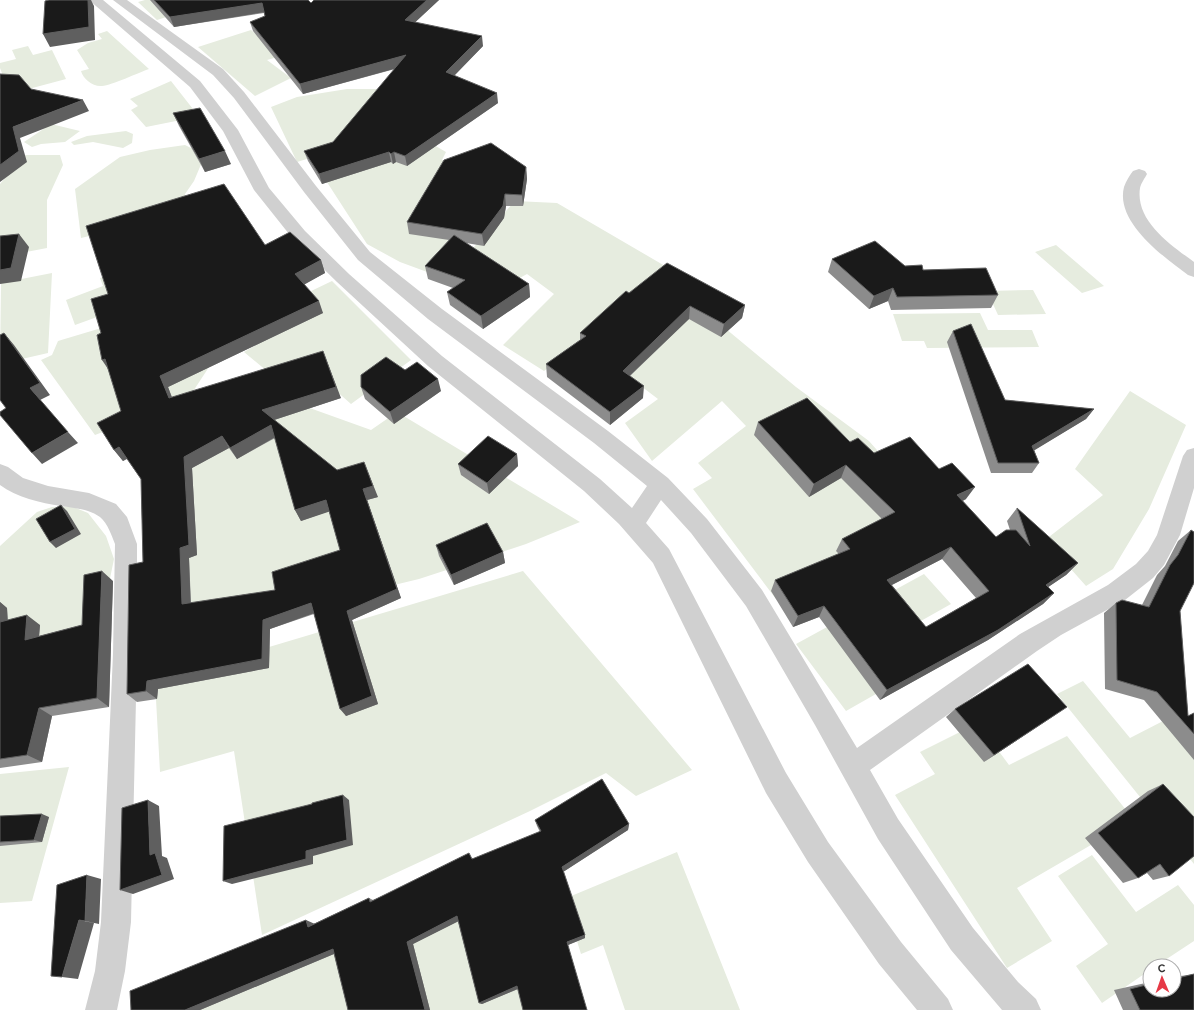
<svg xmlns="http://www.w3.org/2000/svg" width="1194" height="1010" font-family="Raleway,sans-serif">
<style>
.green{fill:#e6ecdf}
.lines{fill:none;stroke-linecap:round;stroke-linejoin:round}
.minor{fill:#d0d0d0;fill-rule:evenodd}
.wall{fill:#8c8c8c;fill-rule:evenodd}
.shaded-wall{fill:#5f5f5f}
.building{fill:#1a1a1a;stroke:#5f5f5f;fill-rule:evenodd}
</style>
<rect width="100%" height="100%" fill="#fff"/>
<path class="green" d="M145 0H219L157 20 138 2Z
M251 30 281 56 267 60 291 78 255 96 198 47Z
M107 31 149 69C138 73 112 85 102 86 93 87 83 79 81 71L89 69 77 50 88 43 102 39 98 34Z
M28 46 33 55 52 50 66 79 10 94 0 68V63L16 59 12 50Z
M171 81 200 118 186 119 146 127 131 110 138 106 130 99Z
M347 89H393L369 140 297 162 271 107 297 97Z
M51 124 80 131 65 142 41 144 32 147 24 142Z
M126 131 133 134 132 143 123 148 93 142 74 145 71 142 87 136Z
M422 138 446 152 442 160 502 193 438 276 400 262 367 244 323 176Z
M185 145 205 155 194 181 185 194 184 206 110 231 81 238 75 189 120 157 150 150Z
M25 155H60L63 165 47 200V248L0 257V184Z
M515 201 557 203 677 273 544 371 503 345 554 294 527 274 482 299 450 274Z
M1056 245 1104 286 1082 293 1035 252Z
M154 259 155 296 75 325 66 300 103 286 100 278Z
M52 273 48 353 0 364 1 283Z
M332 281 411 360 351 404 325 381 286 387 244 352 283 329 307 293Z
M1033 290 1046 314 998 315 987 291Z
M680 308 714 319 796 387 869 441 935 516 776 599 693 489 712 478 698 463 746 426 722 401 652 461 625 423 658 399 608 361Z
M980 313 988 330H1032L1039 347 927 348 924 341H902L893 314Z
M128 320 209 367 188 399 95 435 41 360 52 355 58 341Z
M246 385 371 430 397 412 580 522 526 544 419 579 332 600 160 607 171 468Z
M1130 391 1186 425 1149 509 1113 569 1086 586 1045 540 1103 495 1075 469Z
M71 506 88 513 106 536 114 559 101 622 4 649 0 620V546L37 512 52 507Z
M523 571 692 770 636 796 606 773 530 811 262 935 234 751 160 772 155 681Z
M924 574 951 604 864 653 890 686 846 711 796 644Z
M1083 681 1130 738 1165 720 1194 754V864L1057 694Z
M978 723 1009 765 1067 736 1134 820 1017 888 1052 941 1007 968 895 795 935 774 920 752Z
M69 767 32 901 0 903V774Z
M677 852 740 1010H625L603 945 581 954 564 899Z
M1092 855 1136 912 1178 885 1194 905V941L1156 966H1150V970L1102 1003 1076 966 1108 944 1058 876Z
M514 886 543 1010H417L405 927Z
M346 930 399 1010H165Z"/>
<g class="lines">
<path class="minor" d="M89 0H103L200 81 238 130 269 188 305 231 349 274 442 356 600 479 632 508 647 486 594 443 428 319 358 260 304 192 234 98 213 75 113 0H127L223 69 244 92 316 186 370 252 442 309 608 431 668 478 707 519 762 590 857 748 1020 634 1108 585 1136 564 1148 551 1157 535 1183 456 1187 450 1194 448V488L1180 535 1164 565 1153 578 1125 600 1061 635 1037 651 870 770 898 819 973 928 1018 982 1036 999 1041 1010H1002L951 950 878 839 815 725 746 606 691 533 661 500 646 523 669 549 786 773 828 842 901 942 948 999 953 1010H917L879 964 808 862 766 793 653 563 619 524 584 491 428 366 337 282 293 239 254 190 223 131 190 87Z
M1139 169 1145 171 1147 174C1145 178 1141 183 1140 188 1135 221 1171 245 1194 262V277L1188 275C1164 257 1115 222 1124 187 1126 181 1130 175 1133 171Z
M0 464 8 467 23 478 48 486 89 493 116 504 127 517 137 544V654L131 922 125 971 117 1010H85L95 971 101 922 113 654 115 544C111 534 108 524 100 517 89 509 74 508 61 506 41 503 16 497 0 485Z"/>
</g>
<path class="wall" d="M150 0H308L311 3 314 0H439L415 22 483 46 454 76 498 103 407 166 396 162 393 164 391 162 322 184 308 161 304 151 333 142 395 69 303 94 253 31 250 22 265 16 264 13 174 27Z
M173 113 231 164 205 172 179 126Z
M526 167 527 179 523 206H506L504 218 484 246 466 243 529 284 530 297 483 329 450 305 447 292 453 288 428 279 425 266 449 240 409 234 407 222Z
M265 245 321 260 325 273 304 284 323 313 168 387 172 397 341 398 274 420 337 470 378 497 367 500 401 598 352 620 378 704 346 716 314 614 270 629 269 668 158 689 157 699 137 702 127 694 143 562 141 479 127 459 123 461 114 450 121 411 101 333ZM275 438 295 510 301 521 329 511 340 550 275 590 191 603 189 558 197 555 192 468 229 448 237 459Z
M832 259 905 266 923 270 998 295 991 308 891 310 888 301 869 309 828 272Z
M629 293 745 305 742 318 721 337 689 319 630 376 643 398 610 425 547 377 546 364 580 340V333Z
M953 331 1005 400 1094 409 1086 419 1034 450 1039 463 1032 473H991L947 342Z
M405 370 441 391 394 424 365 399 361 387Z
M758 422 850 442 874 453 966 499 963 501 996 537 1010 530 1007 521 1017 508 1078 563 1066 575 1048 587 1054 593 1043 604 988 640 880 700 819 617 793 627 771 591 775 580 839 554 836 551 842 539 882 519 841 478 809 497 754 435ZM942 559 976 598 926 627 892 585Z
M517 454 518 466 489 494 461 475 458 464Z
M1191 530 1180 611 1188 716 1194 713V760L1144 700 1105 689 1104 613 1116 603 1142 605 1157 575 1165 566 1178 541Z
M436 545 503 552 505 563 454 585 439 556Z
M113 581 109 707 52 716 42 762 0 768V602L7 608 8 620 40 625 39 636 82 625Z
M955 709 1055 715 984 762 946 717Z
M1163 784 1169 876 1153 880 1147 873 1138 878 1123 883 1085 838 1148 791Z
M0 816 49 817 42 842 0 846Z
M535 820 629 824 628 830 563 872 585 935V938L568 945 518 989 482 1004 479 1003 458 921 413 944 430 1010H348L334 954 200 1010H131L369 898 373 900 473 858V859L540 832 537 826Z
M1194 974V1010H1123L1114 990 1150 982V990H1174V977Z"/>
<path class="shaded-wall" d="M88 0H91L94 6 95 40 50 47 43 34Z
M427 0H439L407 30 405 20Z
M262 3 265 12 174 27 170 17Z
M482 36 483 46 448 82 446 72Z
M406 55 408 65 303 94 300 84Z
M497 93 498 103 407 166 405 156Z
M83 100 89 111 20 138 27 162 0 182V165L13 127Z
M225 151 231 164 205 172 199 159Z
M389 152 391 162 322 184 319 174Z
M394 152 396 162 393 164 391 154Z
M526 167 527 179 523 206 522 195Z
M505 194 506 206 504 218 484 246 482 234Z
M19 234 29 247 21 281 0 284V270Z
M321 260 325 273 300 287 295 274Z
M529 284 530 297 483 329 481 316Z
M893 288 888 301 869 309 874 296Z
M319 301 323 313 168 387 176 409 169 398 160 376Z
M745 305 742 318 721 337 724 324Z
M690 306 689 319 622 383 623 371Z
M4 333 14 345 50 395 40 400 30 388Z
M323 351 341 398 268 422 262 410Z
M105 359 110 372 102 360Z
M438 379 441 391 394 424 390 412Z
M644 386 643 398 610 425V412Z
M1094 409 1086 419 1025 456 1032 446Z
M271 425 277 436 237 459 230 448Z
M68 432 78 443 42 464 32 453Z
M222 436 229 448 192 468 197 555 189 558 191 614 182 604 180 548 184 457Z
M119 447 128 458 123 461 114 450Z
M517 454 518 466 489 494 487 483Z
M364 462 378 497 367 500 401 598 352 620 378 704 346 716 340 709 347 611 363 489Z
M846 465 841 478 809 497 814 484Z
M975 487 966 499 949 507 957 495Z
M326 500 331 511 301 521 295 510Z
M61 505 67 511 81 534 56 548 50 542Z
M951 547 942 559 880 591 887 580Z
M503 552 505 563 454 585 451 575Z
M1078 563 1066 575 1035 596 1046 585Z
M102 571 113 581 109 707 97 698Z
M1054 593 1043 604 988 640 880 700 887 690Z
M0 602 7 608 8 633 0 628Z
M311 603 317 612 270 629 269 668 158 689 157 699 146 691 147 681 263 620Z
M824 606 819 617 793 627 798 616Z
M27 615 40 625 38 649 25 640Z
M1067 707 1055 715 984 762 994 755Z
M39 708 52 716 42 762 27 755Z
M343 795 349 800 353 845 313 856V864L232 884 223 881 306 851Z
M148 800 159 806 162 856 167 858 174 879 133 894 120 890 150 855Z
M42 814 49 817 42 842 34 840Z
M629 824 628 830 563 872 562 867Z
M87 875 101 879 99 924 85 921Z
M457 916 461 920 413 944 430 1010H425L407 942Z
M79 920 94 923 78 979 62 977Z
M306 920 315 924 308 927Z
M585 935V938L568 945 567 942Z
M333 949 341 951 200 1010H185Z
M517 986 520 988 482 1004 479 1003Z"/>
<path class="building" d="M49 0H88L89 27 43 34 45 1Z
M154 0H308L311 3 314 0H427L405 20 482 36 446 72 497 93 405 156 394 152 391 154 389 152 319 174 304 151 333 142 406 55 300 84 250 22 265 16 262 3 170 17Z
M0 74 19 75 31 89 83 100 13 127 19 151 0 165Z
M200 108 225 151 199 159 173 113Z
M491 143 526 167 522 195 505 194 503 206 482 234 407 222 444 160Z
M224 184 265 245 290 232 321 260 295 274 319 301 160 376 169 398 323 351 336 387 262 410 337 470 364 462 373 486 363 489 397 589 347 611 372 696 340 709 311 603 263 620 262 659 147 681 146 691 127 694 129 565 143 562 141 479 119 447 114 450 97 423 121 411 105 359 102 360 97 335 101 333 91 299 108 294 86 226ZM271 425 295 510 326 500 340 550 272 572 275 590 182 604 180 548 189 545 184 457 222 436 230 448Z
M19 234 11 268 0 270V236Z
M454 235 529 284 481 316 447 292 465 280 425 266Z
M875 241 905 266 922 265 923 270 986 268 998 295 897 297 893 288 874 296 832 259Z
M667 263 745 305 724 324 690 306 623 371 644 386 610 412 546 364 586 336 580 333 626 291 629 293Z
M971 324 1005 400 1094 409 1032 446 1039 463H998L953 331Z
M4 333 40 383 30 388 68 432 32 453 0 415V412L6 408 0 400V335Z
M386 357 405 370 417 362 438 379 390 412 361 387V375Z
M807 398 850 442 858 438 874 453 910 437 939 469 952 463 975 487 957 495 996 537 1006 530H1016L1030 546 1017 508 1078 563 1046 585 1054 593 998 630 887 690 824 606 798 616 775 580 850 549 842 539 895 512 846 465 814 484 758 422ZM951 547 989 591 926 627 887 580Z
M488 436 517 454 487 483 458 464Z
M61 505 75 529 50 542 36 519Z
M487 523 503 552 451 575 436 545Z
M1191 530 1194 532V583L1180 611 1188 716 1194 713V734L1157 692 1117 680 1116 603 1122 600 1149 607 1170 565 1178 555Z
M102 571 97 698 39 708 27 755 0 759V622L27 615 25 640 82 625 84 575Z
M1028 664 1067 707 994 755 955 709Z
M602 779 629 824 562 867 585 935 567 942 587 1010H523L517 986 479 1003 457 916 407 942 425 1010H348L333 949 185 1010H131L130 991 306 920 308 927 369 898 370 902 469 853 472 859 541 831 535 820Z
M1163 784 1194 817V856L1169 876 1160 864 1138 878 1098 833Z
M343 795 347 840 306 851V859L223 881 224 826 312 804V803Z
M148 800 150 855 155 853 162 875 120 890 122 808Z
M42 814 34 840 0 842V816Z
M87 875 85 921 79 920 62 977 51 976 57 885Z
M1194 974V1010H1140L1130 989 1150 984V990H1174V979Z"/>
<g transform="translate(1162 978) rotate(358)"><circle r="19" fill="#ffffff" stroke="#adadad"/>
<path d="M0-3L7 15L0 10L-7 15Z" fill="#e63946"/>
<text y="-6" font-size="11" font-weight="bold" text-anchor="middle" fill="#333333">С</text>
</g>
</svg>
